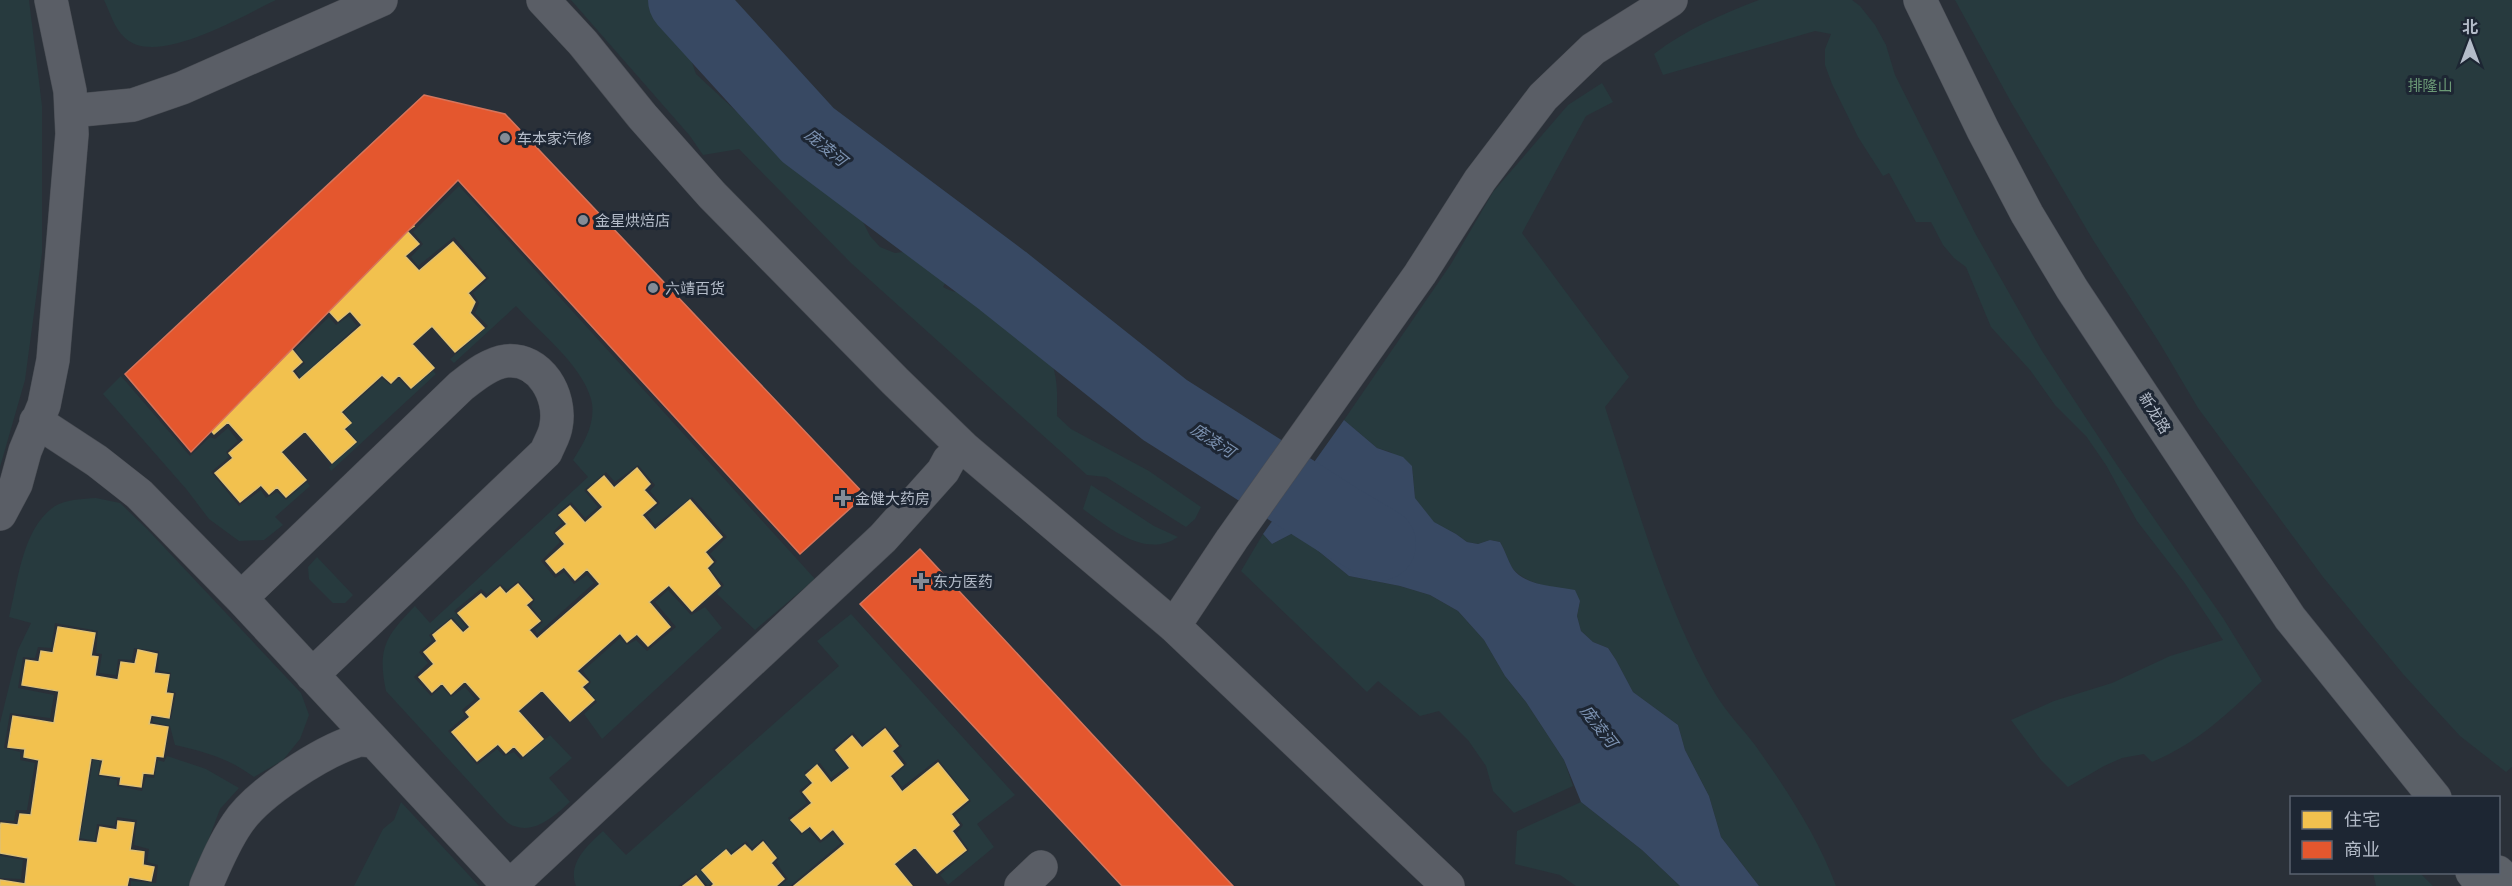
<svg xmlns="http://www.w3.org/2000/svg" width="2512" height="886" font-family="'Asap Condensed','Noto Sans SC',sans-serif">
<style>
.green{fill:#273a3e}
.water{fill:#384963}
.homes{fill:#f2c14e;stroke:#dfc073;stroke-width:1.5}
.shops{fill:#e4572e;stroke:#d6755c;stroke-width:1.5}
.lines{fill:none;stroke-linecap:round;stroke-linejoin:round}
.river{stroke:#384963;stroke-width:74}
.minor-casing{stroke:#484c53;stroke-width:34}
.major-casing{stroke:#484c55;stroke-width:34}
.minor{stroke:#5a5e66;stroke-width:33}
.major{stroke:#5c6168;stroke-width:33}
.poi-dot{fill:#848b96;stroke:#1d2633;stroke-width:2}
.labels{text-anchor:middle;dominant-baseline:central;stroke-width:6;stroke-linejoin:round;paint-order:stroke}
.park-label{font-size:15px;fill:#6b9a76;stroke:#1d2633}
.poi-label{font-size:15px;fill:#b4bcc9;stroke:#1d2633;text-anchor:start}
.street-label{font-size:15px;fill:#b4bcc9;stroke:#1d2633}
.water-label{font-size:16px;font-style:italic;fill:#7c92b1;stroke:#1d2633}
</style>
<rect width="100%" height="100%" fill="#2a3038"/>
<path class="green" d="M0 0H29L42 106V253L25 380 0 467Z
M104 0H276C244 15 155 69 124 37 114 28 110 12 104 0Z
M571 0H656L680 29 696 74 738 113 777 143 790 164 798 172 843 197 855 206 870 236 880 247 895 253 925 249 941 255 948 266V278L943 287C963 298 969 289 987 295 1012 304 1047 344 1054 370 1058 385 1057 400 1057 416L1071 429 1149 471 1201 507 1195 519 1186 527 1106 477 1087 475 851 263 739 149 703 155 690 136Z
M1759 0H1852L1860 6 1875 25 1886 45 1895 75 1975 233 2042 351 2117 465 2223 618 2262 681C2226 715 2199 742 2152 762L2144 754 2122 758 2104 766 2068 787 2041 760 2011 720 2054 701 2112 683 2170 656 2223 640 2184 582 2137 521 2106 465 2086 436 2055 405 2030 370 1991 327 1966 267 1954 258 1943 245 1931 222H1916L1889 173 1883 176 1858 137 1832 84 1825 65V49L1831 34 1815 31 1663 75 1654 54C1685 30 1722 14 1759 0Z
M1955 0H2512V767L2506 772 2460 736 2403 674 2323 577 2198 408 2159 342 2093 240 2011 102Z
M1602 83 1613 102 1586 116 1522 233 1629 377 1605 407C1637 504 1664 607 1716 695 1727 713 1742 728 1755 745 1786 789 1817 835 1836 886H1759L1721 837 1709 796 1685 750 1678 725 1633 692 1616 660 1608 648 1593 642 1581 631 1577 616 1580 601 1563 588C1548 588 1524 582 1513 569 1508 562 1505 550 1500 542L1490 540 1478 544 1467 542 1456 534 1433 522 1415 498 1412 466 1390 452 1377 448 1344 420 1451 264 1493 192 1568 105Z
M459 186 815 579 755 630 717 594 724 585 710 569 717 561 710 554 727 537 692 497 655 525 647 515 660 503 650 491 655 485 638 465 615 482 606 472 584 490 598 507 585 518 571 502 556 514 562 523 553 532 560 542 541 561 555 578 564 572 574 584 587 575 594 583 537 634 535 630 543 622 531 606 535 599 518 581 507 590 500 584 487 594 481 589 454 611 466 627 463 630 452 617 429 635 432 641 419 652 428 663 414 677 431 696 442 687 451 697 465 687 475 699 462 710 465 716 448 731 477 765 497 749 504 756 514 752 521 760 550 735 572 758 549 778 570 802C555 815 536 834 514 826 507 824 500 815 495 810L386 691C377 648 386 636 415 606L430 623 588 477 573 460C584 443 597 421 591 399 581 364 540 333 516 306L454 363 450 359 488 326 475 313 479 303 473 293 489 278 454 237 418 266 411 257 423 244 413 232Z
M349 316 357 326 300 378 296 371 305 363 295 350 329 317 336 325Z
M433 371 436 374 331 471 329 467 358 442 347 429 352 423 344 412 382 378 390 385 399 379 410 390Z
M121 376 190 456 210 437 215 439 228 428 238 441 226 452 229 457 211 472 239 506 261 490 266 498 277 492 286 500 307 482 310 486 275 517 283 525 264 540 239 541 209 519 187 490 103 394Z
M1091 485 1154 526 1178 537C1146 559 1109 528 1083 509Z
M96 498 120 503 147 529 301 693 309 715 300 739 283 760 254 777C226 757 208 753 175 745L170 726 153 722V718L171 719 176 693 169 690 171 673 158 670 159 651 134 648 132 660 118 659 116 675 99 673 102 654 96 653 98 631 55 623 51 648 38 647 35 658 23 657 18 688 54 695 50 718 10 713 4 748 20 752V760L35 763 27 810H16L14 821 0 820V723L18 650 31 623 9 617C18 582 22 528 55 506 67 499 83 499 96 498Z
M1295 532 1349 576 1400 586 1430 595 1458 611 1484 640 1505 676 1526 702 1564 760 1573 786 1514 813 1493 791 1486 766 1468 740 1439 711 1420 716 1378 681 1367 692 1241 571 1263 534 1272 544Z
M317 557 353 595 345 603H333L309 579 308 567Z
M668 590 691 615 705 607 722 628 602 739 584 714 597 702 587 688 591 682 583 671 620 638 627 645 636 640 647 651 676 627 655 602Z
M851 614 1015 795 977 824 994 847 948 885 940 875 969 850 957 833 963 825 955 815 971 801 938 759 902 787 894 776 907 764 897 751 902 746 885 726 863 744 853 732 832 749 846 767 831 778 820 763 804 772 809 783 799 791 807 803 788 818 801 835 808 830 820 843 833 834 841 843 790 886H780L788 879 776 862 779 859 763 839 752 848 746 841 732 852 727 848 700 869 711 883 708 886 696 873 678 886H576C567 863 588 845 603 831L626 855 839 666 817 641Z
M167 756 206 769 239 788 220 809 191 886H131V881L156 883 158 865 147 862 149 849 134 845 137 820 117 817 114 826 97 824 95 841 80 838 93 760 100 761 98 776 117 780V786L142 791 146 777 154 778 158 760 164 762Z
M401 802 479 886H354L383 829 394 820Z
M1581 802 1642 850 1680 886H1576L1560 875 1515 864 1517 831Z
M0 856 23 860 21 879 0 878Z
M2373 873H2420L2433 886H2376Z"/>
<path class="water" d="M1344 420 1377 448 1403 457 1412 466 1415 498 1434 522 1456 534 1467 542 1478 544 1490 540 1500 542C1505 550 1508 561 1513 569 1527 587 1556 586 1575 590L1580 601 1577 616 1581 631 1593 642 1608 648 1616 660 1633 692 1678 725 1685 750 1709 796 1721 837 1759 886H1680L1642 850 1581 802 1564 760 1526 702 1505 676 1484 640 1458 611 1430 595 1400 586 1349 576 1295 532 1272 544 1263 534Z"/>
<path class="homes" d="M399 209 414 226 407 231 419 244 405 256 419 271 453 242 485 278 468 293 475 302 470 313 484 328 455 352 432 326 412 344 434 368 411 388 399 375 391 383 382 375 341 412 351 423 344 429 356 442 332 463 305 431 281 452 306 480 286 497 277 487 269 494 261 485 240 502 215 473 233 458 229 453 244 440 228 422 214 434 205 424 194 433 182 418 197 405 187 394 200 382 196 377 214 361 226 375 233 369 221 355 244 335 249 340 263 328 269 336 281 326 294 341 289 346 302 362 292 371 299 380 362 325 350 311 338 321 326 308 319 314 309 303 329 285 319 274 329 265 322 257 332 247 347 264 366 249 351 231 367 217 377 229Z
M637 468 650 484 644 490 656 503 642 515 655 530 690 500 722 537 705 552 713 562 707 568 720 586 692 611 669 585 649 602 670 627 648 646 637 634 627 642 620 633 577 671 588 682 582 687 594 700 570 721 542 690 518 711 543 739 523 756 514 746 506 753 498 744 477 761 452 732 470 717 466 712 481 699 465 681 451 694 442 683 432 692 419 677 434 664 424 652 437 641 433 635 451 620 463 633 470 627 458 613 481 594 486 599 500 587 506 594 518 584 532 600 526 605 540 621 529 630 537 639 600 584 587 569 575 580 564 567 556 573 546 561 565 544 556 533 567 524 559 515 570 506 585 523 603 507 588 490 604 476 614 488Z
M58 627 95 633 91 656 98 657 95 676 118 680 121 662 135 664 138 650 157 654 154 673 169 675 166 693 173 694 169 718 151 715 149 724 168 727 163 757 156 756 153 774 143 773 141 787 120 784 121 777 100 774 103 760 91 758 78 841 97 843 100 827 117 830 118 821 134 823 130 850 144 852 143 865 154 867 151 881 129 877 127 886H0V880L25 884 28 858 0 853V829L1 823 18 825 20 814 31 815 39 760 24 757 25 749 8 747 13 716 54 723 59 691 22 685 26 660 39 662 41 651 53 653Z
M885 729 898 746 892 751 903 765 890 776 902 792 938 763 968 800 951 814 959 825 952 831 966 850 937 873 915 847 894 864 912 886H794L845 844 833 829 821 839 810 826 802 832 791 820 812 803 803 792 813 783 806 775 817 765 831 783 850 768 836 750 852 736 862 748Z
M763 842 776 858 771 863 784 879 776 886H712L714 884 702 870 726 850 731 856 745 845 752 852Z
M696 876 704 886H683Z"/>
<path class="shops" d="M424 95 505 114 865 495 800 554 458 180 191 452 125 374Z
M920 549 1233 886H1122L860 604Z"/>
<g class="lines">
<path class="river" d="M685 0 808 135 1003 281 1165 410 1340 521 1379 544"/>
<defs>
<path id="minor" d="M543 0 583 43 642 116 712 195 895 381 964 448 1174 626 1448 886
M71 111 133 105 182 88 381 0
M36 421 97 461 139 494 241 598 509 886
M0 514 16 484 25 451 44 405 53 360 72 134 70 91 51 0
M241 598 461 386C474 376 490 363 506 361 540 357 562 396 556 426 555 435 549 444 546 452L312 675
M1174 626 1232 539 1420 274 1480 180 1543 97 1593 49 1671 0
M206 886C215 865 224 843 237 824 256 794 321 752 356 741 361 739 368 741 374 741
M510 886 883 538 943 471 949 460
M1021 886 1041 867"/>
<path id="major" d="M1920 0 1983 130 2027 214 2072 289 2290 618 2435 798
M2472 872 2483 886
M2498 872 2511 886"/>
</defs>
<use href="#minor" class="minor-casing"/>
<use href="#major" class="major-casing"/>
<use href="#minor" class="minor"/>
<use href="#major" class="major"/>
</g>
<g class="poi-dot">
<circle cx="505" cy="138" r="6"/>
<circle cx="583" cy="220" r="6"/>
<circle cx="653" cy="288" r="6"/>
<path d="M840 489h6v6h6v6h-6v6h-6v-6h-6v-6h6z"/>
<path d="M918 572h6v6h6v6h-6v6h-6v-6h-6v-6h6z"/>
</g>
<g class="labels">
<g class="park-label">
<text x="2430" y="85">排隆山</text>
</g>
<g class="poi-label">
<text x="517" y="138">车本家汽修</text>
<text x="595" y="220">金星烘焙店</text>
<text x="665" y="288">六靖百货</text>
<text x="855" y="498">金健大药房</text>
<text x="933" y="581">东方医药</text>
</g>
<g class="street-label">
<text transform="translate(2155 413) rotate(58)">新龙路</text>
</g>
<g class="water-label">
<text transform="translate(826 147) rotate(39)">庞凌河</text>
<text transform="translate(1213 440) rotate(33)">庞凌河</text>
<text transform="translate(1599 726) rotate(52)">庞凌河</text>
</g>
</g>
<rect x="2290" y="796" width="210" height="78" fill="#1d2633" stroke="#59626f" stroke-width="1.5"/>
<rect x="2302" y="811" width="30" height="18" fill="#f2c14e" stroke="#59626f" stroke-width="1.5"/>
<text x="2344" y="826" font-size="18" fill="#b4bcc9">住宅</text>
<rect x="2302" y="841" width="30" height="18" fill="#e4572e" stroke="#59626f" stroke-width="1.5"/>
<text x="2344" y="856" font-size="18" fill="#b4bcc9">商业</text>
<g transform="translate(2470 42)" stroke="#1d2633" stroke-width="4.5" paint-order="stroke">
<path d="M0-4.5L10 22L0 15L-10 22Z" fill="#b4bcc9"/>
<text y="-9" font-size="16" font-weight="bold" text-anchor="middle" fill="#b4bcc9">北</text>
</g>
</svg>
